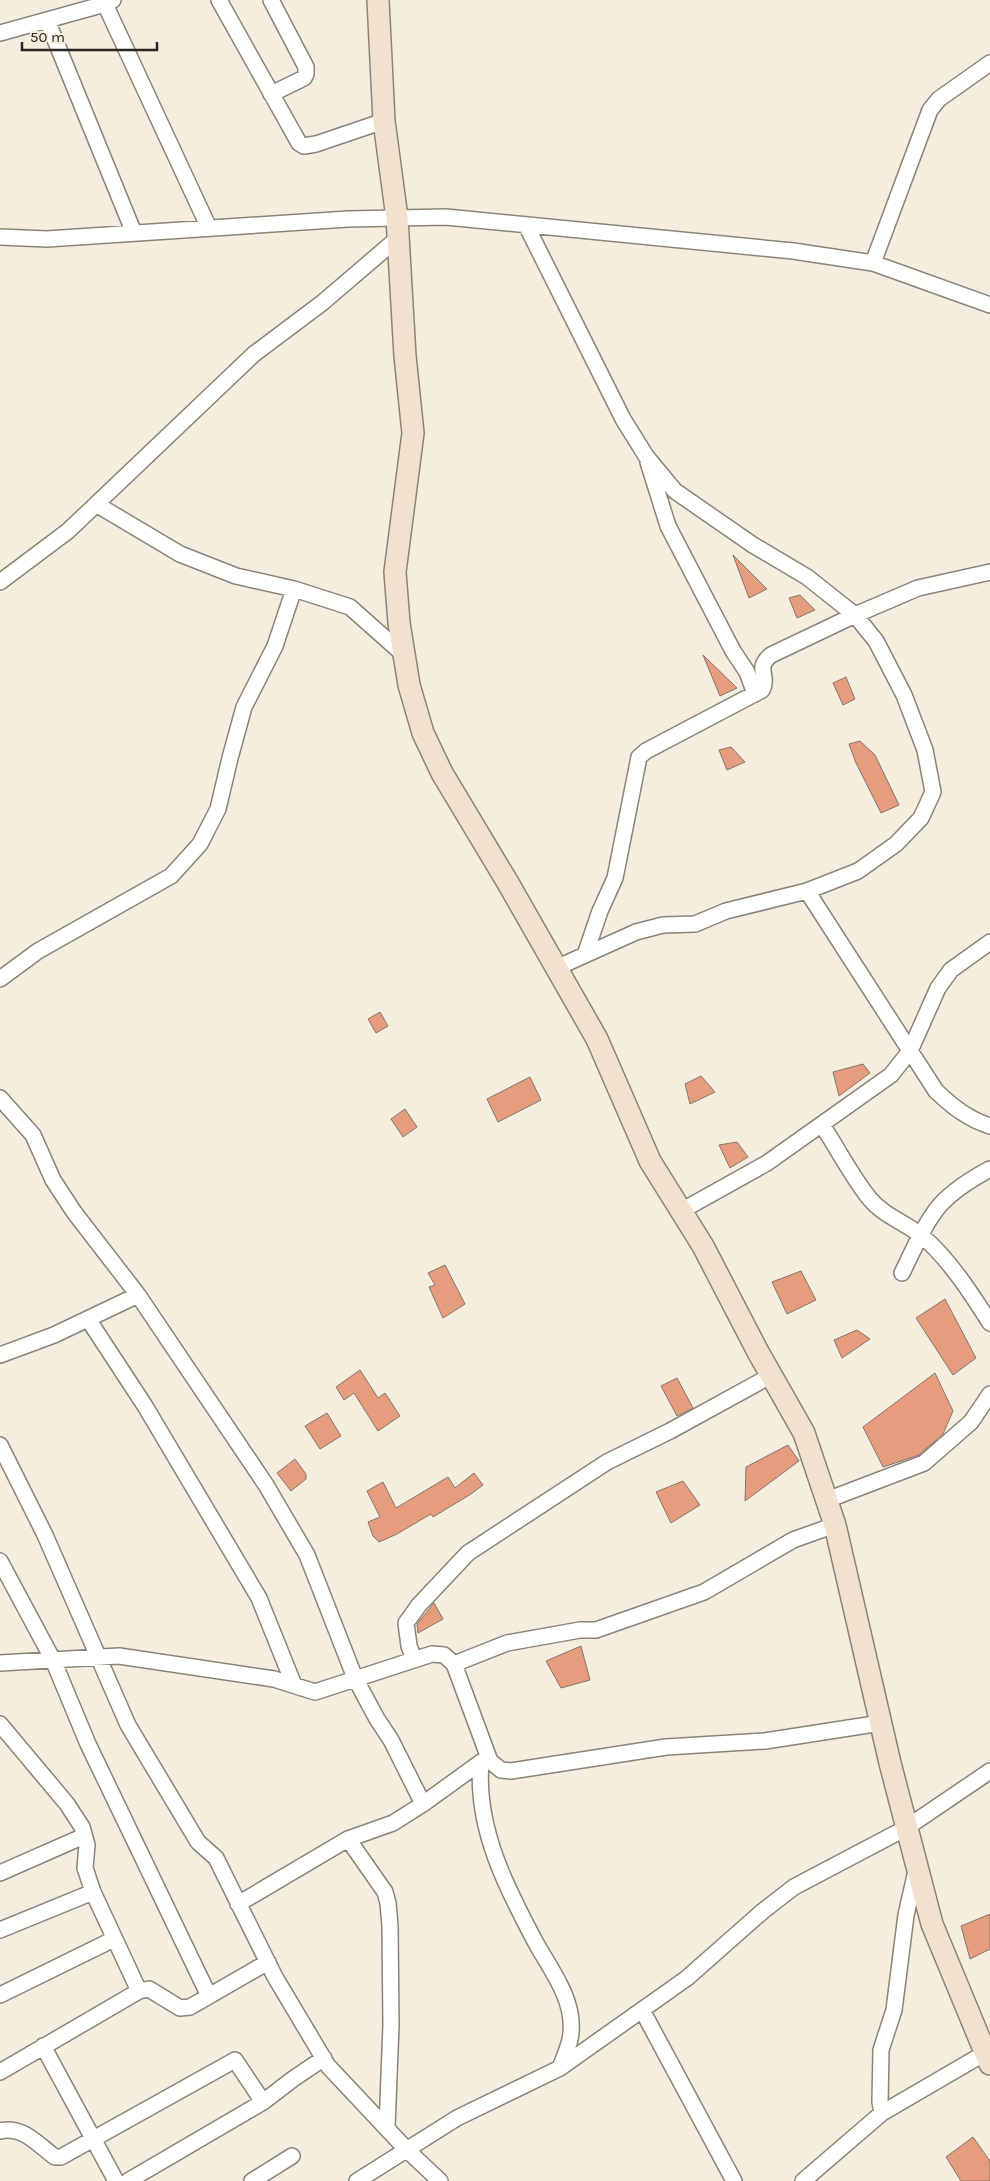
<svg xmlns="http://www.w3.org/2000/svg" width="990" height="2181" font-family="Karla,sans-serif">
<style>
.building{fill:#e59d7d;stroke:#85756f}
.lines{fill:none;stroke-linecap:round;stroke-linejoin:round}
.street-casing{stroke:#8b8476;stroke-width:18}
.secondary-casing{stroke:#8b8476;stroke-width:24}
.street{stroke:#fff;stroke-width:15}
.secondary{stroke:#f3e1cf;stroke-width:21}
</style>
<rect width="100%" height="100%" fill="#f5edde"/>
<path class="building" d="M733 555 767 589 749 598Z
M800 595 815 610 797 618 789 598Z
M703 655 737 688 720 696Z
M846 677 855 699 843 705 833 683Z
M860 741 875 755 899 805 881 813 856 763 849 744Z
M731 747 745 762 727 770 719 750Z
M380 1012 388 1026 376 1033 368 1019Z
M863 1064 870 1073 839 1096 833 1072Z
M701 1076 715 1092 690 1104 685 1084Z
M530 1077 541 1100 498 1122 487 1099Z
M405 1109 417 1127 403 1137 391 1119Z
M737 1142 748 1157 730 1168 719 1145Z
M445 1265 465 1304 443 1318 429 1287 435 1285 428 1273Z
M801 1271 816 1300 787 1314 772 1282Z
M945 1299 976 1358 953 1375 916 1318Z
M857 1330 870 1339 842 1358 834 1340Z
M360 1370 378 1398 385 1393 400 1416 378 1431 354 1393 344 1400 336 1387Z
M935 1373 953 1411 943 1434 919 1455 883 1467 863 1427Z
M677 1378 693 1408 677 1416 661 1386Z
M327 1413 341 1436 320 1449 305 1426Z
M788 1445 799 1461 745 1501 746 1467Z
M295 1459 306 1474V1479L291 1491 277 1473Z
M474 1473 483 1485 471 1494 433 1517 431 1514 397 1534 379 1542 373 1536 368 1522 380 1517 367 1491 383 1482 396 1508 448 1477 455 1488Z
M683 1481 700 1505 671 1523 656 1492Z
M434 1603 443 1619 418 1633 417 1624Z
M581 1646 590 1680 561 1688 546 1661Z
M990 1914V1949L970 1959 961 1926Z
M973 2137 990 2161V2181H961L946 2157Z"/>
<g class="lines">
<defs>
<path id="street" d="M219 0 299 143 304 146 316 144 384 121
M271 0 306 67V74L304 78 271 94
M105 4 209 228
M47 20 134 233
M0 33 105 4 113 0
M526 225 623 419 646 456 675 491 753 545 807 577 855 615 876 641 904 695 925 750 933 792 921 818 896 844 858 871 807 891 726 911 695 924 663 925 636 932 556 968
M0 237 47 239 348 219 446 217 793 251 873 263 990 305
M873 263 930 110 939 99 990 63
M648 462 668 526 733 651 747 672 755 694
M96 504 180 554 236 576 294 589 350 607 404 655
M0 582 68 531 254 354 322 303 398 238
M807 891 936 1091C953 1107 968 1119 990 1126
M585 955 600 911 615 878 639 757 646 751 762 690C770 675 754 669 771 655L855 615 918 588 990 572
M0 979 38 951 171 876 200 844 218 809 230 758 244 707 275 646 294 589
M0 1098 33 1135 53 1180 74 1212 138 1295 266 1485 307 1555 355 1678 377 1719 391 1740 423 1804
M822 1125C838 1149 852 1177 870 1199 884 1216 906 1223 922 1236 949 1259 971 1293 990 1323
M681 1211 767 1163 891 1075 910 1051 938 988 951 970 990 942
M902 1273C913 1251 924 1224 940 1205 953 1191 973 1178 990 1169
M88 1319 145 1406 259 1598 294 1685
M0 1355 54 1335 138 1295
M0 1445 45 1535 128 1725 198 1842 216 1858 275 1977 328 2066 407 2150 440 2181
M827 1500 924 1463 971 1422 990 1394
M0 1561 53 1660 88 1744 209 1996
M414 1659 409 1646 406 1623 419 1605 468 1553 607 1462 670 1431 772 1375
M0 1663 119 1656 274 1679 315 1692 432 1654 444 1655 454 1664 490 1761 501 1770 511 1771 666 1747 765 1741 881 1723
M454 1664 507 1643 580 1630H596L704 1592 793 1540 835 1525
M0 1724 67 1804 82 1827 87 1845 85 1868 93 1892 139 1991
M481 1762C475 1828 507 1889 537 1945 552 1971 574 2000 571 2032 571 2043 564 2057 560 2068
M348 1839 385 1892 388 1903 390 1926 391 2025 387 2128
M0 1873 84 1836
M238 1904 348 1839 393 1823 423 1804 481 1762 487 1761
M0 1930 93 1892
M0 1995 114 1939
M642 2010 734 2181
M43 2046 116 2181
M0 2072 139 1991 149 1989 180 2008 190 2007 268 1962
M882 2113 880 2102 881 2050 894 2010 906 1915 916 1871
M0 2131C23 2125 38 2145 55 2157H61L235 2060 263 2102 293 2079 324 2058
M128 2181 263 2102
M252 2181 292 2156
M357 2181 457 2118 560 2068 687 1978 763 1911 794 1887 906 1828 990 1771
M803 2181 882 2113 985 2053"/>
<path id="secondary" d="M378 0 384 121 397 218 405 356 413 433 395 572 399 623 409 685 423 733 442 773 508 883 597 1039 650 1161 703 1246 758 1352 804 1433 835 1525 890 1763 932 1924 990 2064"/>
</defs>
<use href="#street" class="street-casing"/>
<use href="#secondary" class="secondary-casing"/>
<use href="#street" class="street"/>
<use href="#secondary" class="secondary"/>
</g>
<path d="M22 42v8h135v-8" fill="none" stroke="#292620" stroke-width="2.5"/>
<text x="30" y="42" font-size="15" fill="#292620" stroke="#f5edde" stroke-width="4" paint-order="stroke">50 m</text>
</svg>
